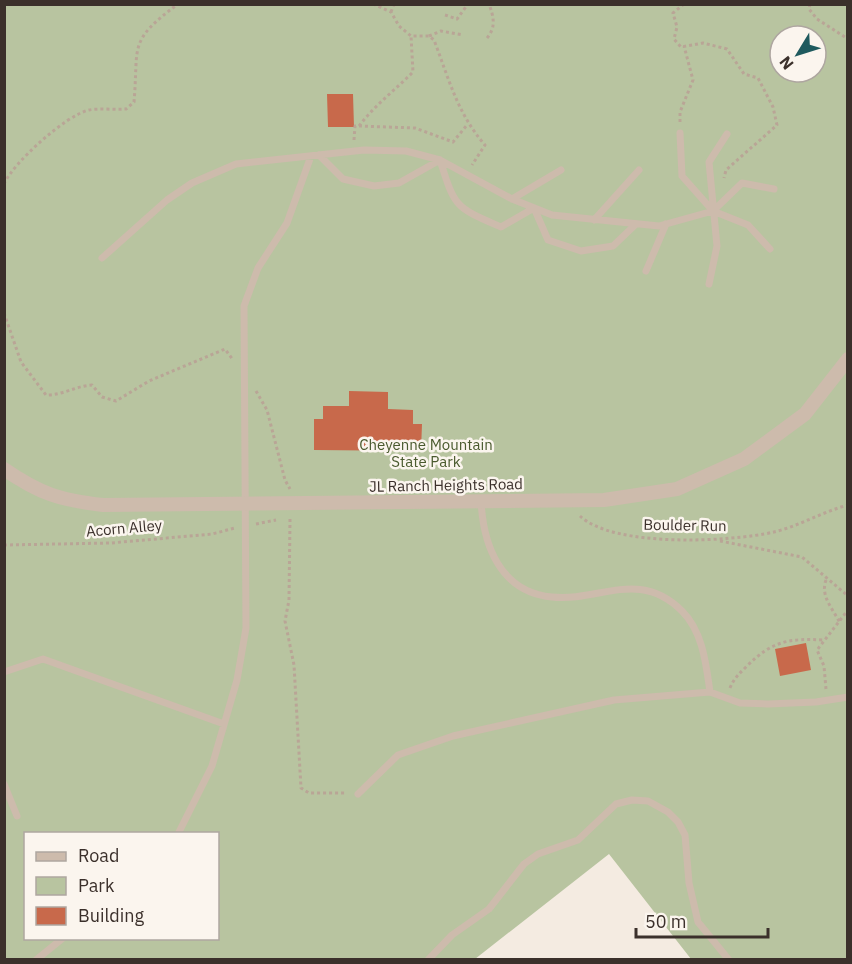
<svg xmlns="http://www.w3.org/2000/svg" width="852" height="964" font-family="'IBM Plex Sans',sans-serif">
<style>
.green{fill:#b8c4a0;fill-rule:evenodd}
.building{fill:#c8694b}
.lines{fill:none;stroke-linecap:round;stroke-linejoin:round}
.path{stroke:#b9a596;stroke-width:3;stroke-dasharray:3 3;stroke-linecap:butt}
.lane{stroke:#cdbbac;stroke-width:7}
.street{stroke:#cdbbac;stroke-width:14}
.labels{text-anchor:middle;dominant-baseline:central;stroke-width:5;stroke-linejoin:round;paint-order:stroke}
.park-label{font-size:15px;fill:#4a5a2e;stroke:#fbf5ee}
.street-label{font-size:15px;fill:#3b302b;stroke:#fbf5ee}
</style>
<rect width="100%" height="100%" fill="#f4ebe1"/>
<path class="green" d="M5 5H847V959H691L609 854 475 959 5 960ZM780 36H816V72H780ZM26 834H218V938H26Z"/>
<path class="building" d="M327 94H353L354 127H328Z
M349 391 388 392V409L413 410V424H422L421 451 314 450V419H323V406H349Z
M806 643 811 670 780 676 775 649Z"/>
<g class="lines">
<path class="path" d="M373 4 391 12 399 26 411 36H429L434 40C449 79 457 113 485 145L472 165
M684 4 673 13 677 27 674 39 681 47 703 43 727 49 744 74 758 78 773 107 777 125 726 170 724 178
M810 4 809 9 817 19 848 39
M391 12 394 4
M445 15 457 19 468 4
M429 36 441 31 463 35
M487 38C496 27 494 18 489 4
M680 122V112L693 80 684 46
M359 126C374 106 395 90 413 72L411 36
M354 140 355 126H359L415 128 453 142 467 125
M4 184C13 163 66 115 89 110 100 108 114 110 126 109L134 102C139 45 127 42 178 4
M4 313 21 362 46 395C63 395 76 386 92 385L102 397 116 401 149 381 225 349 233 360
M256 391 267 410 285 480 290 489
M580 516C614 548 730 542 774 532 799 526 822 512 848 505
M290 519 289 600 285 621 294 665 301 788 309 793H347
M256 524 276 520
M720 541 802 557 848 596
M4 545 111 543 212 534 235 528
M826 580C820 596 833 609 840 623
M730 688C734 678 740 673 747 666 772 641 789 638 824 640
M826 689 824 666 817 650 848 610"/>
<path class="lane" d="M680 133 682 176 713 211 748 225 770 249
M319 155 343 179 374 186 399 183 440 160C455 208 455 207 501 227L534 208 548 240 581 251 613 246 635 225
M512 199 561 170
M594 220 639 170
M102 258 167 200 192 183 236 164 364 150 406 151 440 160 512 199 552 215 659 226 713 211 742 183 774 189
M646 271 666 224
M709 284 717 246 709 162 727 134
M481 500C483 545 500 592 552 597 600 602 639 568 682 611 703 632 706 664 710 692
M4 672 43 659 224 724
M4 784 17 816
M358 794 398 755 453 736 614 700 710 692 740 703 768 704 816 702 848 697
M178 834 212 766 237 680 246 628 244 306 258 268 287 223 311 156
M36 960 63 938
M428 960 452 935 489 909 524 864 538 854 578 840 616 804 632 800 648 801 668 812 678 822 685 835 689 883 698 922 729 960"/>
<path class="street" d="M4 469C40 494 60 500 103 505L604 500 677 489 744 459 805 414 848 359"/>
</g>
<g class="labels">
<g class="park-label">
<text x="426" y="444">Cheyenne Mountain<tspan x="426" dy="17">State Park</tspan></text>
</g>
<g class="street-label">
<text transform="translate(446 485) rotate(-1)">JL Ranch Heights Road</text>
<text transform="translate(685 525) rotate(1)">Boulder Run</text>
<text transform="translate(124 528) rotate(-5)">Acorn Alley</text>
</g>
</g>
<rect width="852" height="964" fill="none" stroke="#3b302b" stroke-width="12"/>
<rect x="24" y="832" width="195" height="108" fill="#fbf5ee" stroke="#aea6a0" stroke-width="1.5"/>
<rect x="36" y="852" width="30" height="9" fill="#cdbbac" stroke="#aea6a0" stroke-width="1.5"/>
<text x="78" y="862" font-size="18" fill="#3b302b">Road</text>
<rect x="36" y="877" width="30" height="18" fill="#b8c4a0" stroke="#aea6a0" stroke-width="1.5"/>
<text x="78" y="892" font-size="18" fill="#3b302b">Park</text>
<rect x="36" y="907" width="30" height="18" fill="#c8694b" stroke="#aea6a0" stroke-width="1.5"/>
<text x="78" y="922" font-size="18" fill="#3b302b">Building</text>
<g transform="translate(798 54) rotate(232)"><circle r="28" fill="#fbf5ee" stroke="#aea6a0" stroke-width="1.5"/>
<path d="M0-4.5L10 22L0 15L-10 22Z" fill="#1f5a5e"/>
<text y="-9" font-size="16" font-weight="bold" text-anchor="middle" fill="#3b302b">N</text>
</g>
<path d="M636 928v9h132v-9" fill="none" stroke="#3b302b" stroke-width="3"/>
<text x="645" y="928" font-size="18" fill="#3b302b" stroke="#fbf5ee" stroke-width="4.5" paint-order="stroke">50 m</text>
</svg>
